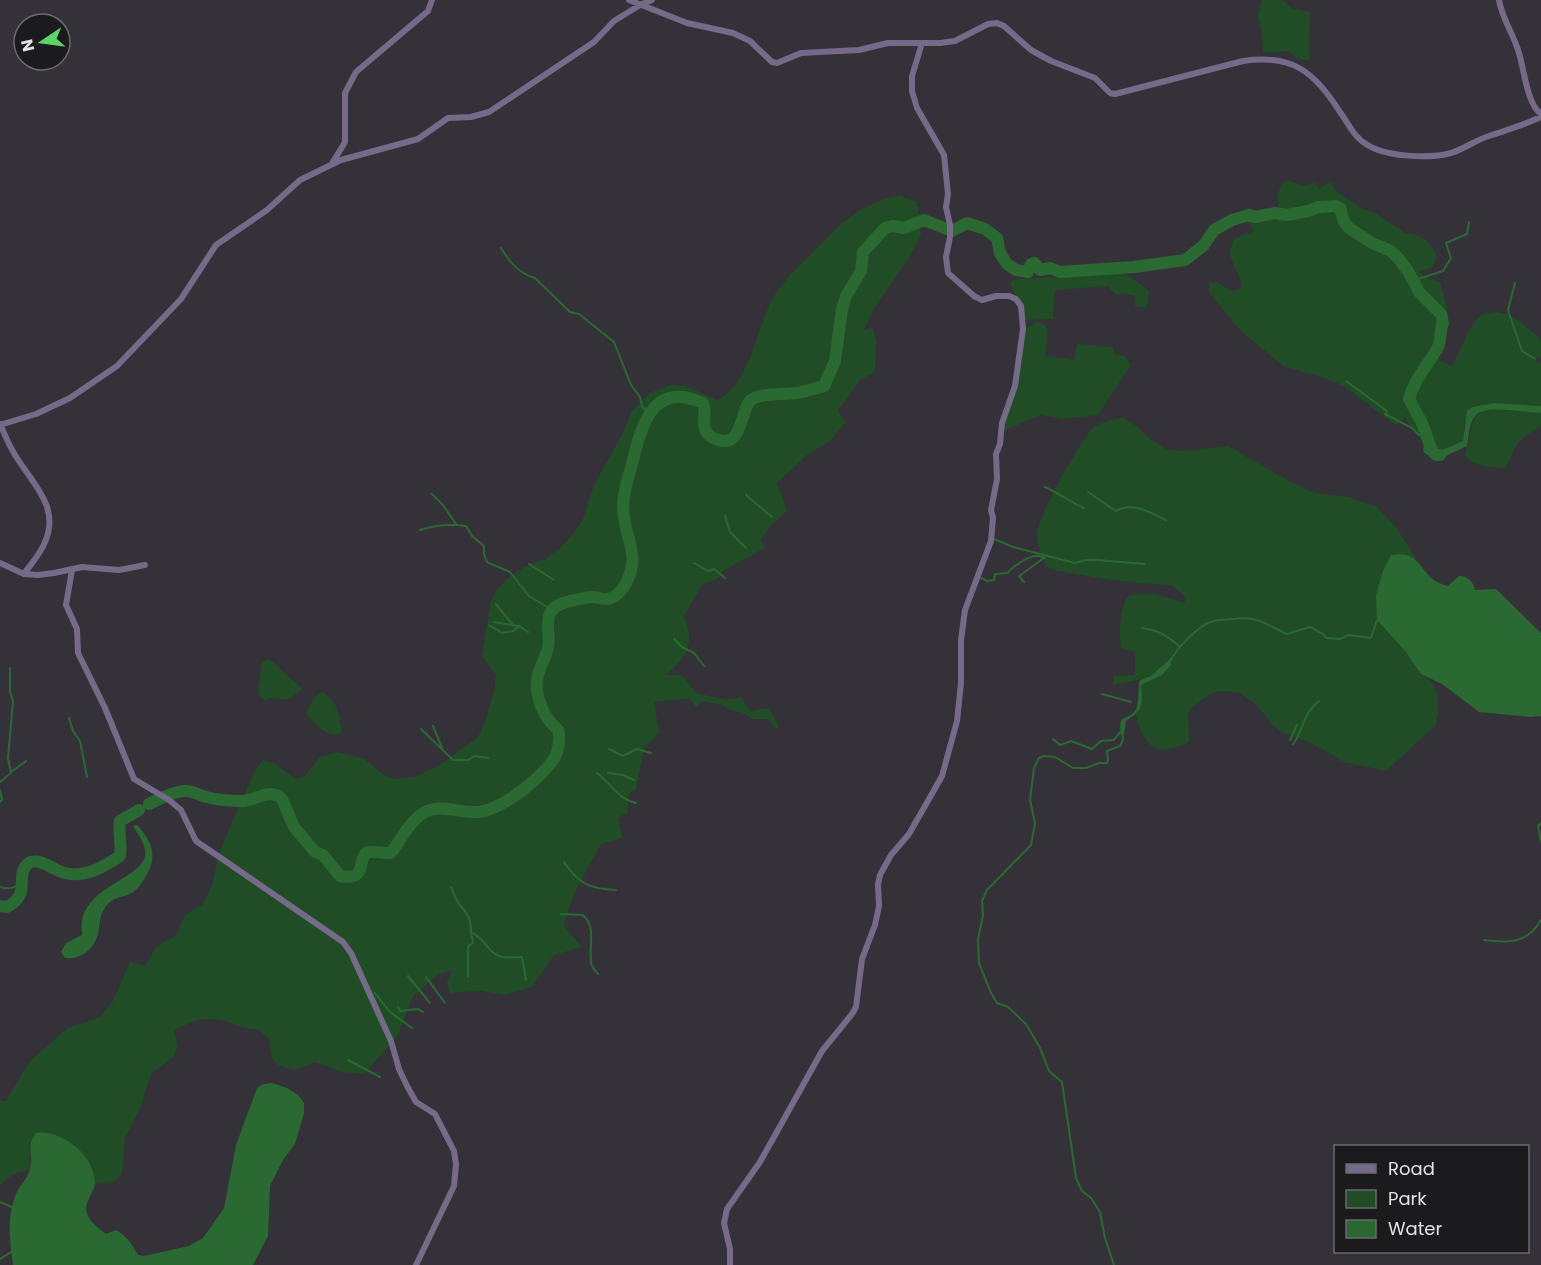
<svg xmlns="http://www.w3.org/2000/svg" width="1541" height="1265" font-family="Poppins,sans-serif">
<style>
.green{fill:#204d25}
.water{fill:#2a6a32}
.lines{fill:none;stroke-linecap:round;stroke-linejoin:round}
.stream{stroke:#2a6a32;stroke-width:2}
.river{stroke:#2a6a32;stroke-width:12}
.minor{stroke:#766a89;stroke-width:6}
</style>
<rect width="100%" height="100%" fill="#343139"/>
<path class="green" d="M1262 0H1283L1291 8 1310 12 1309 61 1296 58 1289 51 1263 53 1262 32 1258 16Z
M1286 180 1305 186 1314 182 1319 189 1330 181 1336 191 1364 210 1372 211 1405 233 1417 235 1426 240 1435 251 1436 258 1433 267 1419 272 1429 279 1440 281C1449 317 1454 321 1438 356L1441 362 1452 366C1461 352 1465 333 1476 320 1484 309 1505 311 1515 318 1524 324 1532 332 1541 339V358L1536 357V361L1541 362V406L1494 403 1472 407 1465 421 1463 441 1440 452C1422 442 1417 437 1406 418L1395 425 1344 386 1322 377 1283 366 1240 330 1209 293V283L1217 282 1231 291 1240 289 1241 282 1229 253 1234 239 1254 231 1248 222 1249 215 1256 217 1280 214C1277 200 1276 190 1286 180Z
M899 195 917 202 921 235 909 258 876 305 863 331 873 327 876 342 875 372 860 380 838 411 846 422 831 440 807 455 777 483 787 511 772 524 761 539 765 548 721 572 719 578 702 585 684 616C695 647 688 654 666 675H682L696 693 726 700 741 697 750 711 769 708 778 724V729L774 728 769 719H752L741 712 732 711 722 705 702 701 696 708 690 698 654 702 659 733 644 748 636 789 629 794 628 812 618 818 622 838 601 844 574 893 564 926 582 947 554 955 532 987 504 995 482 991 458 992 450 994 447 983 451 970 438 975 413 996 398 1035 364 1074 342 1072 315 1062 295 1070 278 1065 272 1058 269 1039 258 1029C246 1030 236 1024 225 1021 204 1016 191 1021 174 1031L178 1046 173 1057 151 1074 140 1108 125 1138 122 1174 114 1182 95 1184 93 1169 29 1142 30 1169 12 1175 0 1184V1101H6L29 1062 68 1028 100 1017 113 1001 130 962 145 966 156 947 176 935 185 915 203 904 213 883 218 855 255 770 263 760 274 763 296 779 305 776 320 757 337 752 363 758 384 775 395 779 415 777 438 766 478 737 485 722 494 691 496 675 482 656 491 602 495 592 506 580 524 567 545 559 561 547 573 534 583 519 594 485 625 429 631 412 650 393 670 385 686 386 717 400C749 386 757 327 773 298 786 276 805 260 822 243 831 235 839 225 849 218 863 207 882 199 899 195Z
M1114 272 1129 276 1149 291 1147 308 1135 306 1134 295 1115 294 1108 286 1055 290 1053 319 1024 320 1010 282 1016 279 1094 275Z
M1037 322 1045 325 1048 330 1045 356 1074 360 1077 344 1113 347 1115 354 1125 356 1131 365 1098 415 1063 419 1040 415 1003 431 1012 397 1023 329Z
M1499 409 1541 413V426C1532 431 1523 436 1517 445 1512 452 1511 460 1505 468 1491 466 1474 468 1465 455L1474 418 1481 411Z
M1123 418 1135 425 1149 438 1166 449 1181 451 1228 446 1289 481 1315 493 1349 497 1377 507 1396 527 1417 560 1405 555 1377 620 1405 651 1421 674 1430 680 1438 696V713L1436 725 1386 771 1344 762 1313 744 1282 732 1272 725 1257 705 1240 693 1225 691 1214 692 1191 707 1188 714 1189 742 1186 744C1179 746 1169 750 1161 750 1147 748 1138 728 1136 715 1144 704 1142 698 1141 685L1162 675 1172 663 1171 660 1151 677 1113 685V676L1135 675V651L1121 649C1119 630 1119 614 1127 597 1145 589 1166 596 1184 603L1186 598 1173 586 1110 580 1053 570 1046 566C1042 556 1037 545 1037 534 1037 518 1080 441 1093 428 1099 422 1114 420 1123 418Z
M268 659 275 663 284 673 303 689 288 700 271 698 265 701 259 696 258 689 262 663Z
M322 692C338 700 340 717 342 733 326 739 316 724 306 714 309 706 315 694 322 692Z"/>
<path class="water" d="M1494 403 1541 406V413C1526 413 1487 404 1476 415 1469 422 1469 436 1467 446L1439 459 1424 453 1423 448 1425 445 1440 451 1463 441 1467 411 1472 407Z
M1391 555C1395 555 1401 554 1406 555 1424 559 1422 580 1448 586L1459 576C1467 576 1474 582 1475 590L1496 589 1541 633V716L1531 717 1479 712 1442 684 1421 674 1405 651 1377 620 1376 595 1383 571Z
M1170 659 1171 660V665L1162 675 1141 685C1143 705 1144 709 1126 721L1124 735 1121 734C1117 711 1130 722 1136 709 1140 700 1137 689 1140 680L1151 676Z
M137 825C153 842 158 857 145 878 142 882 138 889 133 892 121 900 113 894 103 911 99 918 100 929 97 937 92 951 79 960 65 958L61 952 66 943 82 935C82 931 81 925 82 921 88 886 141 878 145 856 147 845 138 835 133 826Z
M272 1083 287 1088 298 1095 304 1103V1113L295 1144 283 1160 270 1186 268 1236 253 1265H13C10 1239 6 1220 16 1194 19 1186 28 1178 30 1169 34 1154 25 1148 36 1133 61 1129 94 1155 95 1182 95 1191 86 1200 86 1209 87 1220 98 1228 106 1234L116 1230C127 1236 132 1244 138 1255L144 1256 189 1246 203 1238 224 1208 236 1145 257 1088 263 1084Z"/>
<g class="lines">
<path class="stream" d="M501 248C509 261 519 274 535 278L570 312 579 314 614 342 631 385 640 397 642 406 645 410 653 409
M1515 283 1508 310 1522 351 1535 359
M1417 289 1418 279 1443 271 1451 258 1446 243 1467 234 1469 222
M1346 381 1387 411 1385 414 1412 428 1419 435 1426 433
M1045 487C1059 493 1070 502 1084 508
M1088 492 1116 511C1132 501 1151 513 1166 520
M432 494 443 505 456 524
M746 495 772 517
M725 516 730 532 746 548
M420 530C436 525 450 524 466 526L472 536 484 546V554L487 562 510 572 529 596 552 610
M994 539 1013 547 1075 563 1086 560H1097L1145 564
M694 563 708 571 714 569 725 578
M529 564 554 580
M981 578 987 581 994 580 995 574 1008 573C1010 568 1029 556 1035 556 1037 555 1043 557 1045 558
M1024 582 1019 576 1044 558
M496 604 513 625
M494 622 518 626
M489 625 502 633 513 631 519 626 528 632
M1142 628C1158 630 1168 636 1180 647
M674 639 682 647 694 653 704 666
M1171 660C1177 648 1199 625 1211 622 1220 619 1227 620 1234 619 1241 618 1249 617 1257 620 1267 623 1277 630 1287 634L1310 627 1323 634 1326 638 1340 639 1349 635 1371 638 1377 620
M1102 694 1131 702
M69 718 73 731 80 741 87 777
M433 726 442 748
M421 729 453 760H468L474 756 488 758
M1053 739 1060 745 1071 741 1092 749 1101 741 1114 740 1121 731
M1290 740 1297 725
M1293 744C1304 730 1302 714 1319 701
M609 749 623 756 637 749 651 753
M11 772 26 761
M597 773C612 785 618 799 636 803
M608 773 623 775 634 780
M0 782 11 773 8 758 13 701 10 692V668
M0 790 2 800 0 802
M1541 823 1538 826 1541 842
M564 862C579 884 590 889 616 890
M0 887C10 890 16 888 23 880
M451 887C454 893 456 901 460 905 468 914 471 919 471 932 484 937 488 954 502 957 508 958 515 957 522 957L526 980
M561 914 583 915C598 929 587 949 592 966 593 969 596 971 598 974
M1484 940C1509 943 1527 944 1541 920
M408 976 430 1003
M426 977 445 1003
M468 977V946L473 943 471 932
M375 993 390 1012 412 1028
M398 1007 400 1011 418 1009 423 1012
M348 1060 380 1077
M0 1202 14 1208
M0 1259 13 1251
M1114 1265 1105 1238 1100 1212 1091 1198 1082 1191 1076 1178 1062 1082 1049 1071 1040 1048 1026 1024 1008 1007 997 1003 991 993 979 963 978 939 983 915 982 901 987 890 1031 845 1035 823 1030 800 1034 768 1039 758 1044 756 1055 757 1073 768H1086L1099 763H1107L1108 760 1107 751 1120 746 1123 740 1122 731"/>
<path class="river" d="M149 804C160 799 171 792 184 791 192 790 199 795 206 797 218 800 232 801 243 801 257 800 271 787 282 799L294 827 315 852 323 855 340 876C368 881 357 861 366 853 371 850 385 854 391 853 400 841 409 822 422 814 440 802 460 814 479 812 504 809 542 777 555 757 558 751 561 737 558 730 556 727 551 724 549 720 543 713 539 701 537 691 535 672 544 663 548 648 551 635 543 618 554 608 558 604 564 603 570 601 577 600 585 597 592 597 597 597 601 599 606 599 619 599 628 582 631 570 636 552 626 535 624 517 621 498 627 481 632 464 641 427 652 380 703 403 707 412 702 421 705 430 707 434 712 438 716 439 743 451 740 409 751 400 762 392 784 395 797 393 806 391 815 389 824 386L835 361 842 309 846 296 861 271 863 252 885 228 893 226 904 228 924 220 952 231 967 223 985 229 997 238 1000 253 1007 264 1016 270 1028 272 1031 264 1034 263 1040 270 1050 268 1060 272 1134 267 1185 260 1204 245 1214 230 1232 220 1249 215 1255 217 1275 213 1287 215 1308 211 1318 207 1336 206 1340 208 1344 222 1349 228 1372 243 1391 251 1398 258 1408 271 1419 292 1441 314 1443 323C1439 330 1442 339 1438 347 1429 364 1414 379 1409 399L1422 423 1432 451 1436 455H1440
M0 906 7 907C34 892 12 875 30 862 42 860 46 865 57 870 79 881 101 869 120 856 122 844 118 833 120 821L139 810"/>
<path class="minor" d="M629 0 687 23 733 33 750 41 772 62 777 63 801 53 859 50 888 43H940L955 41 988 24 997 23 1004 26 1031 50 1051 61 1095 78 1110 93 1115 94 1243 61C1292 54 1314 71 1340 112 1348 123 1354 137 1366 144 1385 157 1429 159 1451 153 1464 149 1476 140 1489 136 1507 130 1524 125 1541 117
M1499 0C1502 19 1514 35 1519 53 1524 69 1527 104 1541 114
M333 162 345 142V93L356 72 428 11 432 0
M0 424C5 435 10 448 17 458 34 485 60 508 45 542 41 553 31 564 24 574
M0 425 36 414 70 398 117 366 181 299 216 245 267 210 300 180 341 160 418 139 448 118 471 117 489 112 594 42 614 21 640 5 652 0
M0 563 24 574 38 575 54 573 82 567 119 570 145 565
M72 570 66 605 77 629 78 653 105 708 134 779 169 800 181 810 196 841 343 942 351 953 391 1041 399 1069 407 1086 416 1102 435 1114 454 1151 456 1164 454 1186 416 1265
M730 1265V1249L724 1223 727 1209 760 1162 822 1051 852 1014 856 1007 862 959 875 925 879 906 878 884 880 875 891 855 909 834 937 785 942 776 957 721 961 683V640L965 610 991 541 993 518 991 510 997 479 996 454 1000 444 1002 423 1015 386 1023 329 1021 306 1016 299 1009 296H996L982 300 974 296 948 273 946 257 950 237V225L946 207 948 194 944 155 917 108 912 91V76L922 43"/>
</g>
<rect x="1334" y="1145" width="195" height="108" fill="#1b1a1d" stroke="#6b6a6d" stroke-width="1.5"/>
<rect x="1346" y="1164" width="30" height="9" fill="#766a89" stroke="#6b6a6d" stroke-width="1.5"/>
<text x="1388" y="1175" font-size="18" fill="#e3e1e6">Road</text>
<rect x="1346" y="1190" width="30" height="18" fill="#204d25" stroke="#6b6a6d" stroke-width="1.5"/>
<text x="1388" y="1205" font-size="18" fill="#e3e1e6">Park</text>
<rect x="1346" y="1220" width="30" height="18" fill="#2a6a32" stroke="#6b6a6d" stroke-width="1.5"/>
<text x="1388" y="1235" font-size="18" fill="#e3e1e6">Water</text>
<g transform="translate(42 42) rotate(257)"><circle r="28" fill="#1b1a1d" stroke="#6b6a6d" stroke-width="1.5"/>
<path d="M0-4.5L10 22L0 15L-10 22Z" fill="#5dd56c"/>
<text y="-9" font-size="16" font-weight="bold" text-anchor="middle" fill="#e3e1e6">N</text>
</g>
</svg>
